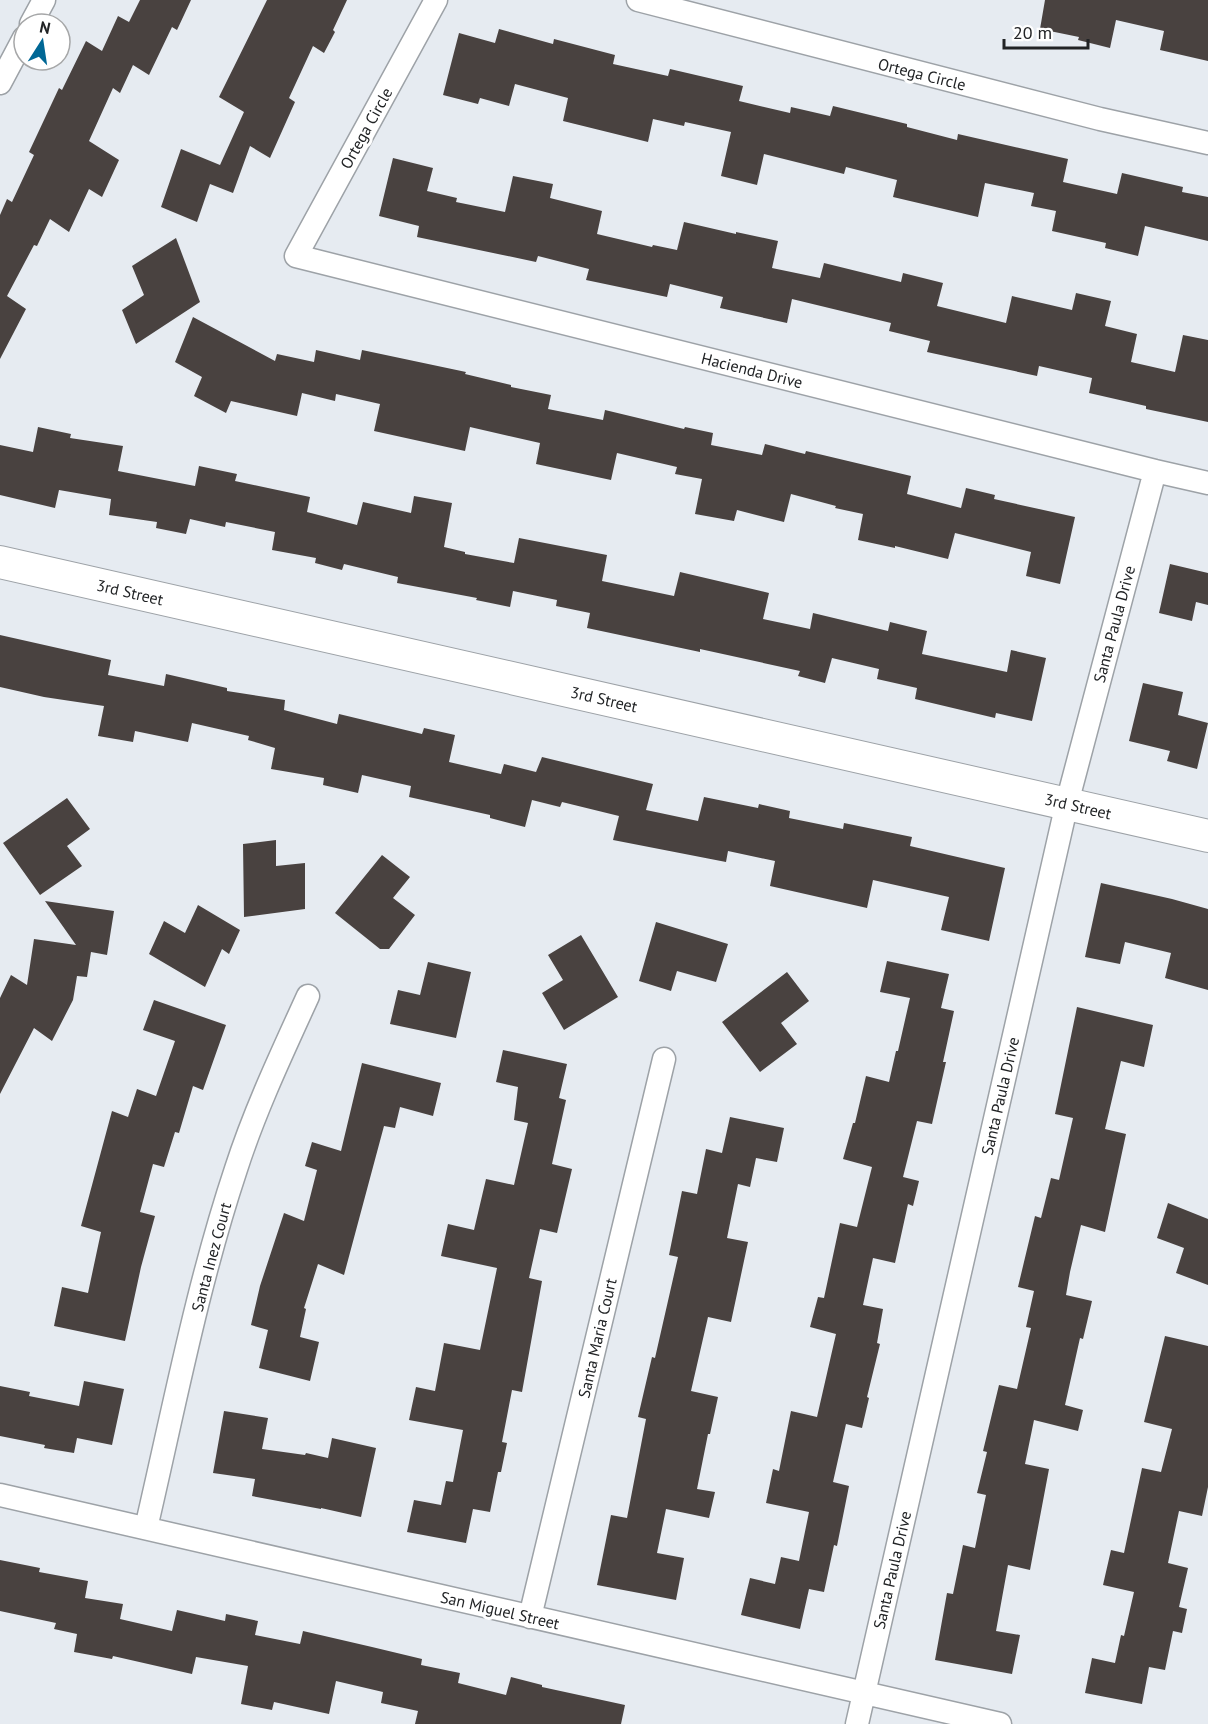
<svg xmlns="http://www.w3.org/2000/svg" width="1208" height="1724" font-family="'PT Sans',sans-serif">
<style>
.building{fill:#494240}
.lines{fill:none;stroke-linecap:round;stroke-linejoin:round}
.street-casing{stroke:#9da2a7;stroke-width:25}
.secondary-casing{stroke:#9da2a7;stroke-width:34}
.street{stroke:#fff;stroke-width:22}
.secondary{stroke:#fff;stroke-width:32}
.labels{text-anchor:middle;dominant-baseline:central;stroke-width:6;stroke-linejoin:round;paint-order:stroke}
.street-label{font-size:16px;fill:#212325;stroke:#fff}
</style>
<rect width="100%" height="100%" fill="#e6ebf1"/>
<path class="building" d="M140 0H191L177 30 172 27 149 75 133 65 120 93 113 88 89 141 119 160 102 197 89 189 69 232 50 219 37 246 34 245 7 296 26 309 0 359V215L7 199 12 202 34 155 29 152 59 88 62 90 86 41 102 51 118 16 129 22Z
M267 0H347L333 30 335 32 324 53 313 46 289 98 295 102 270 158 250 146 233 193 210 184 197 222 161 207 181 149 220 165 244 112 219 97Z
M1045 0H1208V61L1160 50 1164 31 1116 20 1110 48 1078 40 1079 37 1040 29Z
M499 29 553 44 554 39 615 55 613 64 668 76 670 69 743 86 739 101 790 113 791 107 830 116 833 106 907 124V127L957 140 958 134 1068 159 1063 182 1117 194 1122 173 1183 187 1182 192 1208 197V241L1145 226 1138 256 1105 248 1106 243 1052 231 1056 211 1031 206 1034 193 985 183 978 217 893 197 897 180 846 167 844 174 764 154 757 185 721 176 731 132 685 122 684 126 653 119 648 142 563 121 568 98 515 84 509 106 480 98 478 104 443 95 459 33 495 43Z
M393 158 433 168 427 191 457 198 456 202 505 212 513 176 553 184 550 198 602 211 597 234 652 247 653 245 677 250 684 222 736 234V232L778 241 772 268 820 278 824 263 901 282 903 273 943 283 937 306 1006 323 1012 296 1072 310 1076 293 1111 301 1105 326 1137 334 1131 362 1175 372 1183 335 1208 340V422L1146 409V406L1089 393 1092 378 1039 366 1037 376 927 352 930 341 889 331 891 323 792 299 787 323 720 308 723 297 670 284 667 297 586 280 589 269 538 256 536 262 417 237 419 226 379 216Z
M176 238 200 302 136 344 122 310 144 295 132 266Z
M193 317 275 361 277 354 314 362 316 350 360 360 362 350 466 372 465 374 511 385V387L551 395 548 409 603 420 605 410 684 429 685 427 713 433 711 445 762 455 765 444 805 454 806 451 911 476 907 494 961 508 966 488 995 495 994 499 1075 517 1060 584 1026 576 1031 552 955 533 948 559 895 546V548L858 540 863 514 835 508 836 506 791 494 784 522 737 510 734 521 695 514 702 479 675 474 677 467 617 453 611 480 536 464 540 443 470 427 465 451 374 431 380 404 336 394 335 401 302 393 297 416 231 401 226 413 194 396 202 377 175 362Z
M38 427 71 434 70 438 123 446 118 471 195 486 199 466 237 474 235 481 310 497 307 512 357 525 363 502 411 513 414 496 452 503 444 547 465 552V554L514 563 519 538 607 555 602 581 674 596 680 572 769 593 763 619 810 629 813 613 888 631 890 622 927 631 922 654 1007 672 1011 650 1046 658 1032 721 996 713 995 718 915 699 917 688 877 679 879 669 832 658 825 683 798 676 800 671 700 649V652L587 628 590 613 556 606 557 600 513 591 510 607 476 600 477 598 397 583 398 577 344 564 342 570 315 563 316 558 272 550 275 532 226 522 225 527 190 519 186 534 156 528 157 522 109 515 111 499 59 490 55 508 0 495V445L33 452Z
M1170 564 1208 573V605L1196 602 1192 621 1159 613Z
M0 635 111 660 108 675 164 686 166 674 227 688V691L285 700 284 710 337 724 339 714 422 734 424 728 455 735 449 762 501 774 504 764 536 772 542 757 653 784 646 810 698 821 704 797 758 808 759 804 790 811 789 818 843 829 844 823 912 837 910 846 1005 868 989 941 941 930 949 897 873 880 867 908 770 886 775 861 728 851 726 862 613 840 619 816 562 802 560 807 532 800 525 827 490 818V815L409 797 411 786 362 775 358 793 323 785 324 778 271 769 275 748 248 740 249 736 192 723 188 742 135 731 133 742 98 736 104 706 44 697 0 687Z
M1143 683 1183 692 1178 715 1208 723 1197 769 1167 761 1170 751 1129 741Z
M67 798 90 829 67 846 82 866 40 895 3 843Z
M276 840V866L305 863V909L244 917 243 844Z
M382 855 410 877 393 898 415 915 389 949H380L335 913Z
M1101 883 1172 899 1208 909V990L1165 978 1171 953 1125 942 1120 964 1085 957Z
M45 901 114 911 107 955 91 952 87 977 77 976 73 1000 52 1041 34 1028 0 1094V998L11 975 27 985 34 939 76 945Z
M198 905 240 930 229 954 222 949 205 987 149 954 164 921 185 933Z
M656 922 728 944 716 982 677 971 671 991 639 981Z
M581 935 618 997 564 1030 542 993 563 980 548 955Z
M887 961 949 974 941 1008 954 1011 943 1062H946L932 1124 917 1121 903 1177 919 1181 913 1206 908 1204 895 1263 873 1258 863 1305 883 1309 877 1343 880 1344 867 1397 869 1398 862 1428 846 1424 833 1482 849 1486 837 1546 834 1545 824 1592 809 1589 800 1629 741 1615 750 1578 775 1584 781 1557 799 1561 809 1512 766 1503 773 1469 779 1471 791 1411 817 1417 836 1334 810 1327 818 1297 824 1298 840 1223 857 1227 872 1167 843 1159 853 1123H855L866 1076 889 1082 896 1051H898L910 998 880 992Z
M428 962 471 972 456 1038 390 1024 398 990 420 995Z
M787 972 809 1001 781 1023 797 1044 760 1072 722 1022Z
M154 1000 226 1025 203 1090 193 1086 179 1133 175 1132 164 1167 153 1164 140 1212 155 1216 141 1267 125 1341 54 1326 62 1287 88 1293 101 1232 81 1226 112 1111 128 1117 137 1089 156 1096 175 1041 143 1030Z
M1077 1007 1153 1025 1144 1067 1121 1061 1105 1129 1126 1134 1105 1232 1081 1225 1070 1272 1066 1295 1092 1301 1083 1339 1080 1338 1065 1405 1083 1410 1078 1431 1034 1420 1025 1464 1049 1469 1030 1570 1008 1565 996 1631 1020 1635 1012 1674 935 1660 947 1593 953 1594 963 1545 975 1548 986 1495 977 1493 987 1452 983 1451 999 1385 1017 1389 1031 1328 1026 1327 1034 1291 1018 1287 1035 1216 1041 1218 1051 1178 1059 1180 1073 1118 1055 1114Z
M503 1050 567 1064 559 1098 566 1100 552 1164 572 1169 557 1233 540 1229 529 1278 542 1281 522 1392 512 1390 502 1442 507 1443 501 1472H498L490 1512 473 1509 466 1543 407 1532 414 1500 441 1505 446 1481 453 1482 463 1430 409 1420 416 1387 435 1391 444 1343 480 1350 497 1268 441 1256 448 1224 474 1230 486 1179 514 1185 528 1123 514 1120 518 1087 496 1082Z
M362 1063 441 1083 433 1116 400 1107 395 1128 384 1126 344 1275 318 1264 304 1308 306 1309 300 1337 319 1342 310 1381 259 1368 268 1330 251 1325 260 1286 284 1213 304 1221 317 1170 305 1166 312 1142 341 1151Z
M730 1117 784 1128 777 1162 756 1158 750 1187 738 1184 727 1238 748 1242 731 1322 708 1317 691 1391 718 1397 710 1434H708L697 1489 715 1492 709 1518 666 1509 657 1553 684 1558 676 1600 597 1585 611 1515 627 1518 646 1419 638 1417 652 1357 655 1358 678 1257 669 1255 682 1191 697 1194 706 1149 722 1153Z
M1168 1203 1208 1219V1285L1176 1273 1184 1248 1157 1238Z
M1165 1336 1208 1346V1487L1202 1516 1179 1511 1168 1563 1188 1568 1179 1607 1187 1609 1182 1633 1173 1631 1165 1670 1149 1667 1142 1704 1085 1693 1092 1658 1115 1663 1121 1635 1124 1636 1134 1592 1103 1585 1111 1550 1124 1553 1142 1468 1161 1472 1172 1429 1144 1422Z
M84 1381 124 1389 112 1445 77 1438 74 1453 44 1448 45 1445 0 1436V1386L30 1392 29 1396 79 1406Z
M224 1411 268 1418 262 1449 305 1455 306 1453 328 1458 332 1438 376 1448 361 1517 321 1508V1509L252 1496 255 1479 213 1473Z
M0 1560 40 1568 39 1572 88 1581 85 1598 123 1604 120 1619 172 1631 177 1610 225 1621 226 1614 258 1621 255 1635 300 1644 303 1631 372 1647 422 1659 421 1665 460 1673 458 1683 506 1695 511 1677 542 1685V1687L625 1705 621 1724H415L418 1711 381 1703 383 1692 336 1681 329 1714 274 1702 272 1710 241 1704 248 1666 196 1657 192 1674 113 1656 112 1659 74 1652 77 1634 54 1629 56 1623 0 1611Z"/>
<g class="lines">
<defs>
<path id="street" d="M436 0 296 256 1155 471 1208 483
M638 0 1100 119 1208 143
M31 24 44 0
M0 83 24 38
M0 1495 1000 1724
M146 1528C174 1408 197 1286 236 1169 255 1110 282 1053 308 996
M530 1617 664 1059
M857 1724 1067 803 1155 471"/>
<path id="secondary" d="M0 562 1208 836"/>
</defs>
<use href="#street" class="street-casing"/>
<use href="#secondary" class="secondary-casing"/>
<use href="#street" class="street"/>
<use href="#secondary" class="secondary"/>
</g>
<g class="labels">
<g class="street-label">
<text transform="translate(922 74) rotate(14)">Ortega Circle</text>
<text transform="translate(366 128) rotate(-61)">Ortega Circle</text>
<text transform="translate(752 370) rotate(14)">Hacienda Drive</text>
<text transform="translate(130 592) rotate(13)">3rd Street</text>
<text transform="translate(1114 624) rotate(-75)">Santa Paula Drive</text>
<text transform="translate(604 699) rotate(13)">3rd Street</text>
<text transform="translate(1078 806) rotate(13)">3rd Street</text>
<text transform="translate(1000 1096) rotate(-77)">Santa Paula Drive</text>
<text transform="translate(211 1257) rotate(-75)">Santa Inez Court</text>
<text transform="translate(597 1338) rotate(-77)">Santa Maria Court</text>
<text transform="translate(892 1570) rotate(-77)">Santa Paula Drive</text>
<text transform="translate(500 1610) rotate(13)">San Miguel Street</text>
</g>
</g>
<g transform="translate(42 42) rotate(12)"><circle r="28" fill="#ffffff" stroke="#a6a7a8" stroke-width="1.5"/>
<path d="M0-4.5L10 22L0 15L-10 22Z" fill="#006795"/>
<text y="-9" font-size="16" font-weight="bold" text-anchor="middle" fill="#212325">N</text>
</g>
<path d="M1004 39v9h84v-9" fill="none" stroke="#212325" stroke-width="3"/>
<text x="1013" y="39" font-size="18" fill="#212325" stroke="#ffffff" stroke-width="4.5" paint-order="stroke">20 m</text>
</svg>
